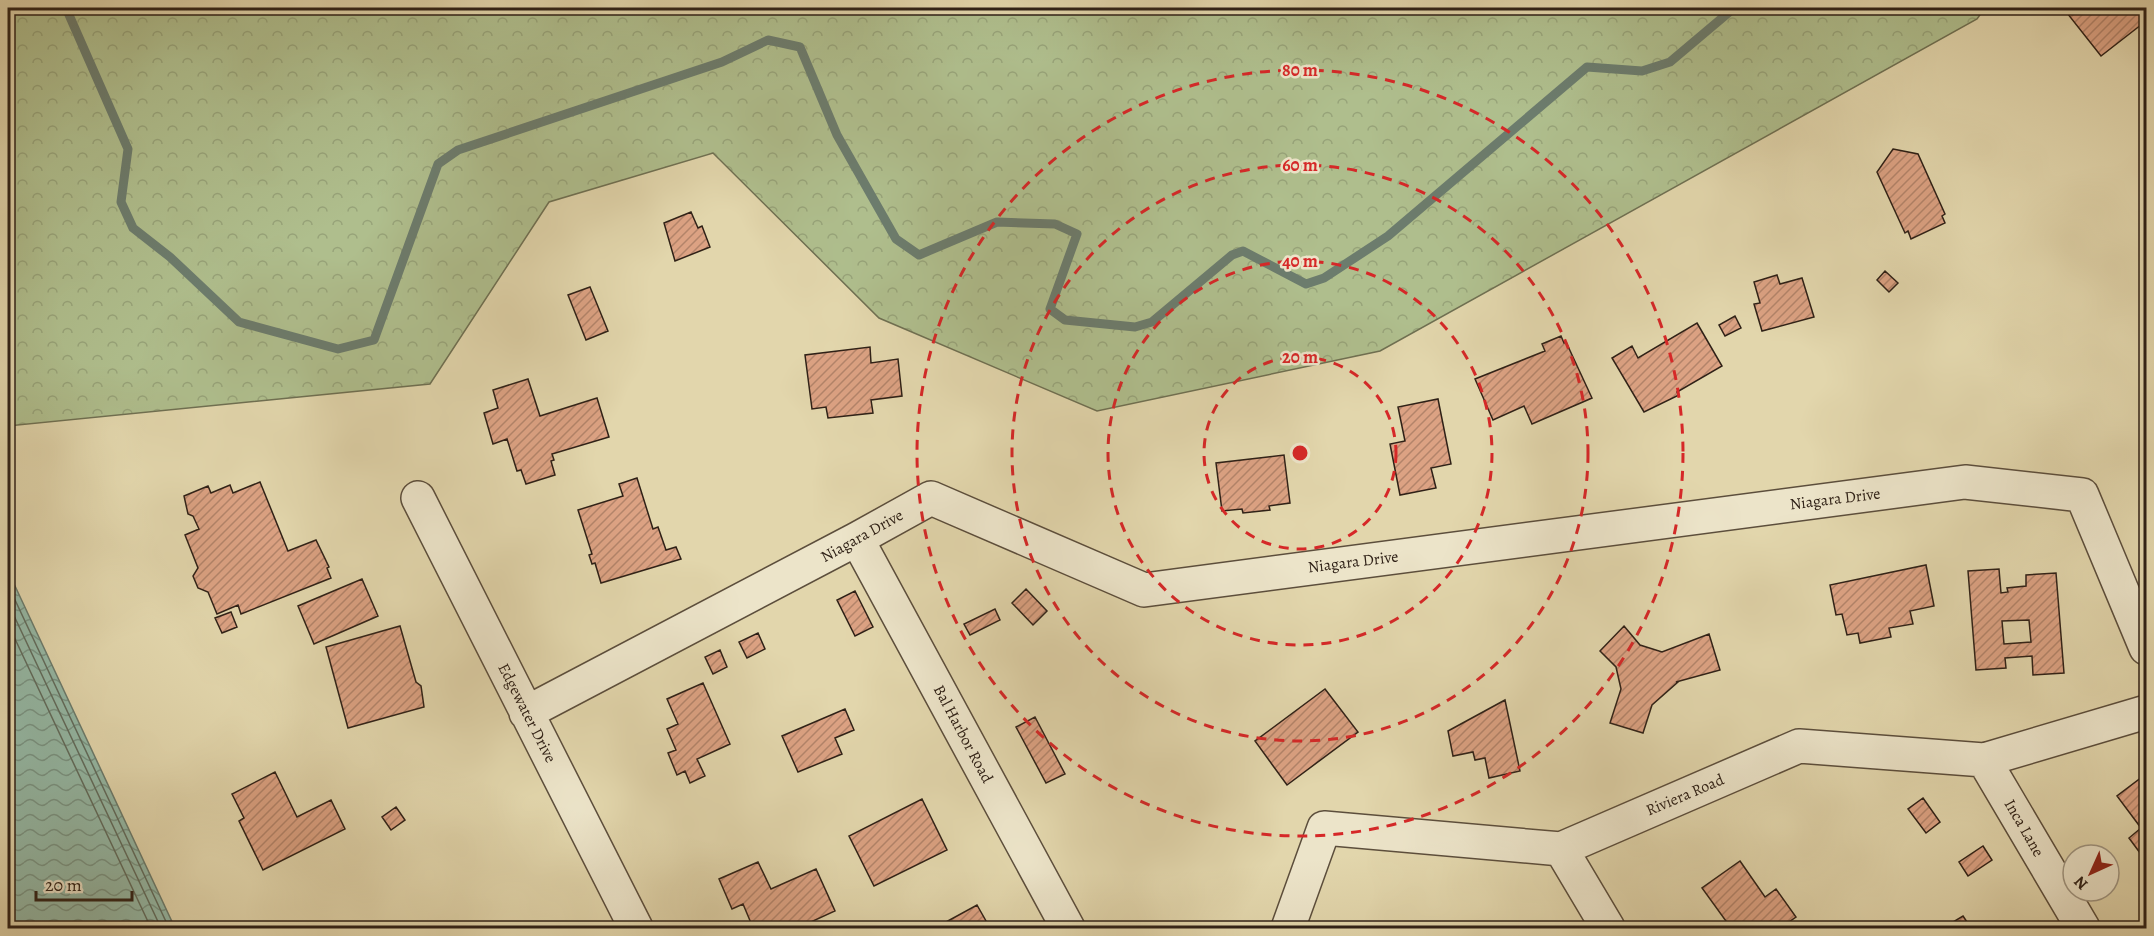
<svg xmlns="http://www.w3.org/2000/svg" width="2154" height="936" font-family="Alegreya,serif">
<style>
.forest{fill:url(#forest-crowns);stroke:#6f7052;stroke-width:1.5}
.water{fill:url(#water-waves);stroke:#6c7c6d;stroke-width:1.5}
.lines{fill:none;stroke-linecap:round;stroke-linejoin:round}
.shore{stroke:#626d5e;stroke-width:1.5}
.stream{stroke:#6c7c6d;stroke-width:9}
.building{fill:url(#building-hatch);stroke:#2f2117;stroke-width:1.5;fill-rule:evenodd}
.minor-casing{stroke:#5c4e3c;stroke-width:36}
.minor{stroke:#ece4c9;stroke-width:33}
.ring{fill:none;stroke:#d62828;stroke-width:3;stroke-dasharray:10 8}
.labels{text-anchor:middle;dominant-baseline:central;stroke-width:5;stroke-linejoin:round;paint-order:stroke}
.street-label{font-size:16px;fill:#2f2117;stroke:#ece4c9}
.centre{fill:#d62828;stroke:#ece4c9;stroke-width:3}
.ring-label{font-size:18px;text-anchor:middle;font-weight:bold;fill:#d62828;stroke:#ece4c9;stroke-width:5;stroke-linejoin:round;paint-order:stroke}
</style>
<defs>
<pattern id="forest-crowns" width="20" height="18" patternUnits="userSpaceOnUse" patternTransform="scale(1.5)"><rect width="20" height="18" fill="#afbe8d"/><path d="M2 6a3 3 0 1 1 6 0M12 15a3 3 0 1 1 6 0" fill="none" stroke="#97a379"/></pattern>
<pattern id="water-waves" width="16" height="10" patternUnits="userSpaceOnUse" patternTransform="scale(1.5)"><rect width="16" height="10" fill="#95b9a6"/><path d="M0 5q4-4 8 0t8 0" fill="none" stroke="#7a9686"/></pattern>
<pattern id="building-hatch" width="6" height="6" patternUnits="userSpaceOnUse" patternTransform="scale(1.5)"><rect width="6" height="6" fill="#dca283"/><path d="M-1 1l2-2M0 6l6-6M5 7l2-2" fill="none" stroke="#b3846a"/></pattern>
</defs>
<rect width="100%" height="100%" fill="#e2d6ac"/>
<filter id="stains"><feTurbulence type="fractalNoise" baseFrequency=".00333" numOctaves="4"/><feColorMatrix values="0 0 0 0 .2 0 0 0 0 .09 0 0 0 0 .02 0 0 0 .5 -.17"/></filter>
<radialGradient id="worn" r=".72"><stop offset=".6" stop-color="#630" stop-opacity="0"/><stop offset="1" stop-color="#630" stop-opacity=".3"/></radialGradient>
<path class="forest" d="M8 8H1985L1977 19 1380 351 1097 411 879 318 713 153 549 202 430 384 8 426Z"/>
<path class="water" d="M8 571 175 928H176H8Z"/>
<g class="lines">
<path class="shore" d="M8 585 169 928
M8 603 161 928
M8 624 151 928"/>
<path class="stream" d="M66 8 128 149 121 202 133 228 170 257 239 322 338 349 374 340 438 164 458 150 722 62 768 40 800 47 837 135 896 239 919 255 997 222 1055 224 1077 234 1050 309 1065 320 1135 327 1152 322 1232 255 1243 251 1306 284 1324 278 1388 236 1587 67 1642 71 1670 62 1734 8"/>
</g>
<path class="building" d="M2074 8H2146V15L2143 18 2146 21 2101 56 2067 13Z
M1893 149 1918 154 1945 214 1942 216 1945 223 1911 239 1908 231 1905 233 1877 172Z
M691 212 698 228 702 226 710 247 675 261 664 223Z
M1885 271 1898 283 1889 292 1877 280Z
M1777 275 1780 284 1802 278 1814 317 1762 331 1754 304 1760 303 1754 282Z
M590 287 608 331 586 340 568 295Z
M1735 316 1741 328 1725 336 1719 325Z
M1697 323 1722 366 1677 392 1679 395 1644 412 1612 358 1632 346 1638 358Z
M1561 336 1564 343 1566 342 1592 398 1532 424 1524 406 1493 420 1475 379 1545 351 1542 344Z
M870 347 871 363 898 359 902 396 871 400 873 413 828 418 826 407 812 409 805 355Z
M528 379 540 416 597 398 609 437 552 454 554 460 551 461 555 475 526 484 521 470 517 471 507 439 493 444 484 413 498 408 493 390Z
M1438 399 1451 464 1431 468 1436 488 1400 495 1390 444 1405 441 1398 407Z
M1284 455 1290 503 1269 506 1270 510 1243 513 1242 509 1222 511 1216 463Z
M637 478 653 529 658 527 666 550 676 547 681 559 601 583 595 563 592 564 589 555 592 554 578 510 623 496 619 484Z
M260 482 288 551 316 540 329 567 327 568 331 578 241 614 238 605 217 614 208 592 198 588 193 576 198 568 185 535 199 529 193 516 188 514 184 496 208 486 211 493 230 485 233 493Z
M1926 565 1934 606 1910 611 1913 624 1889 628 1891 637 1860 643 1858 633 1847 635 1842 614 1836 615 1830 585Z
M1999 569 2001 593 2008 592 2007 588 2026 586V575L2056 573 2064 673 2033 675 2032 656 2005 658 2006 668 1976 670 1968 571ZM2029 620 2031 642 2004 644 2002 621Z
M362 579 378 616 314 644 298 606Z
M1026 589 1047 611 1033 625 1012 603Z
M855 591 873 627 855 636 837 600Z
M995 609 1000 620 970 635 964 624Z
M231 612 237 627 222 633 215 618Z
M400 626 416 682 421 686 424 707 348 728 326 647Z
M1624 626 1640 645 1662 652 1709 634 1720 670 1676 682H1678L1652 705 1643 733 1610 723 1621 689 1616 667 1600 651Z
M758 633 765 649 747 658 739 642Z
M720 650 727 667 713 674 705 657Z
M703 683 730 744 697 759 705 776 690 783 685 771 677 775 668 753 676 750 667 729 678 724 667 699Z
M1325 689 1358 732 1287 785 1255 741Z
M1505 700 1520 771 1489 778 1485 758 1475 760 1473 752 1453 756 1448 731Z
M845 709 854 730 835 738 842 754 798 772 782 736Z
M1035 717 1065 774 1046 783 1016 727Z
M275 772 297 817 331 800 345 829 263 870 239 821 244 818 232 794Z
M2146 774V861L2129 838 2141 828 2117 796Z
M1923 798 1940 822 1926 833 1908 809Z
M922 799 947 850 874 886 849 836Z
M396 807 405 820 391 830 382 817Z
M1983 846 1992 860 1968 876 1959 862Z
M1740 861 1765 897 1776 889 1796 917 1780 928H1731L1702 888Z
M758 862 771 889 816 869 835 911 802 926 804 928H738L751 923 743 904 732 909 719 879Z
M977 905 990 928H935Z
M1963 916 1971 928H1943Z"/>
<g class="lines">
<defs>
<path id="minor" d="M418 498 636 928
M857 539 1068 928
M526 713 857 539 931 498 1144 590 1965 482 2082 495 2146 648
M1984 760 2083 928
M1561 849 1608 928
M1288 928 1324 828 1561 849 1799 746 1984 760 2146 712"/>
</defs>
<use href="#minor" class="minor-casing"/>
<use href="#minor" class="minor"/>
</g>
<g class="ring">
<circle cx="1300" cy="453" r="96"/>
<circle cx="1300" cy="453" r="192"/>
<circle cx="1300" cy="453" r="288"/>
<circle cx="1300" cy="453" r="383"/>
</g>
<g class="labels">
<g class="street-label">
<text transform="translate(1835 499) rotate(-7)">Niagara Drive</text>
<text transform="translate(862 536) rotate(-29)">Niagara Drive</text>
<text transform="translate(1353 562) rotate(-7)">Niagara Drive</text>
<text transform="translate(527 713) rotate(63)">Edgewater Drive</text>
<text transform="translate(963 734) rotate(62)">Bal Harbor Road</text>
<text transform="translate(1685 795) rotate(-23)">Riviera Road</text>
<text transform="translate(2024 828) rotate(60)">Inca Lane</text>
</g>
</g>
<circle cx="1300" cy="453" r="9" class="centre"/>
<g class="ring-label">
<text x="1300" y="76">80 m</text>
<text x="1300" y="171">60 m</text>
<text x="1300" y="267">40 m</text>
<text x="1300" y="363">20 m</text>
</g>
<rect width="2154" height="936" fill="none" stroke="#e2d6ac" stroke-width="30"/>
<rect x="9" y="9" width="2136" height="918" fill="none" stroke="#2f2117" stroke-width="3"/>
<rect x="15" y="15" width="2124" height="906" fill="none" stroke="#2f2117" stroke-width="1.5"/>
<g transform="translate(2091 873) rotate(225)"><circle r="28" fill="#ece4c9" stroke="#a09682" stroke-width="1.5"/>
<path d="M0-4.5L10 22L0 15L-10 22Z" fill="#8f2418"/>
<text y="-9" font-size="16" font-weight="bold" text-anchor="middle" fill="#2f2117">N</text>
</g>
<path d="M36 891v9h96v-9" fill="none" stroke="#2f2117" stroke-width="3"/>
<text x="45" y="891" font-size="18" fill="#2f2117" stroke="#ece4c9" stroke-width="4.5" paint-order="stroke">20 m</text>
<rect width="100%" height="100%" filter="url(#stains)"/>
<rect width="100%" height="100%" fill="url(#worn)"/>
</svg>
